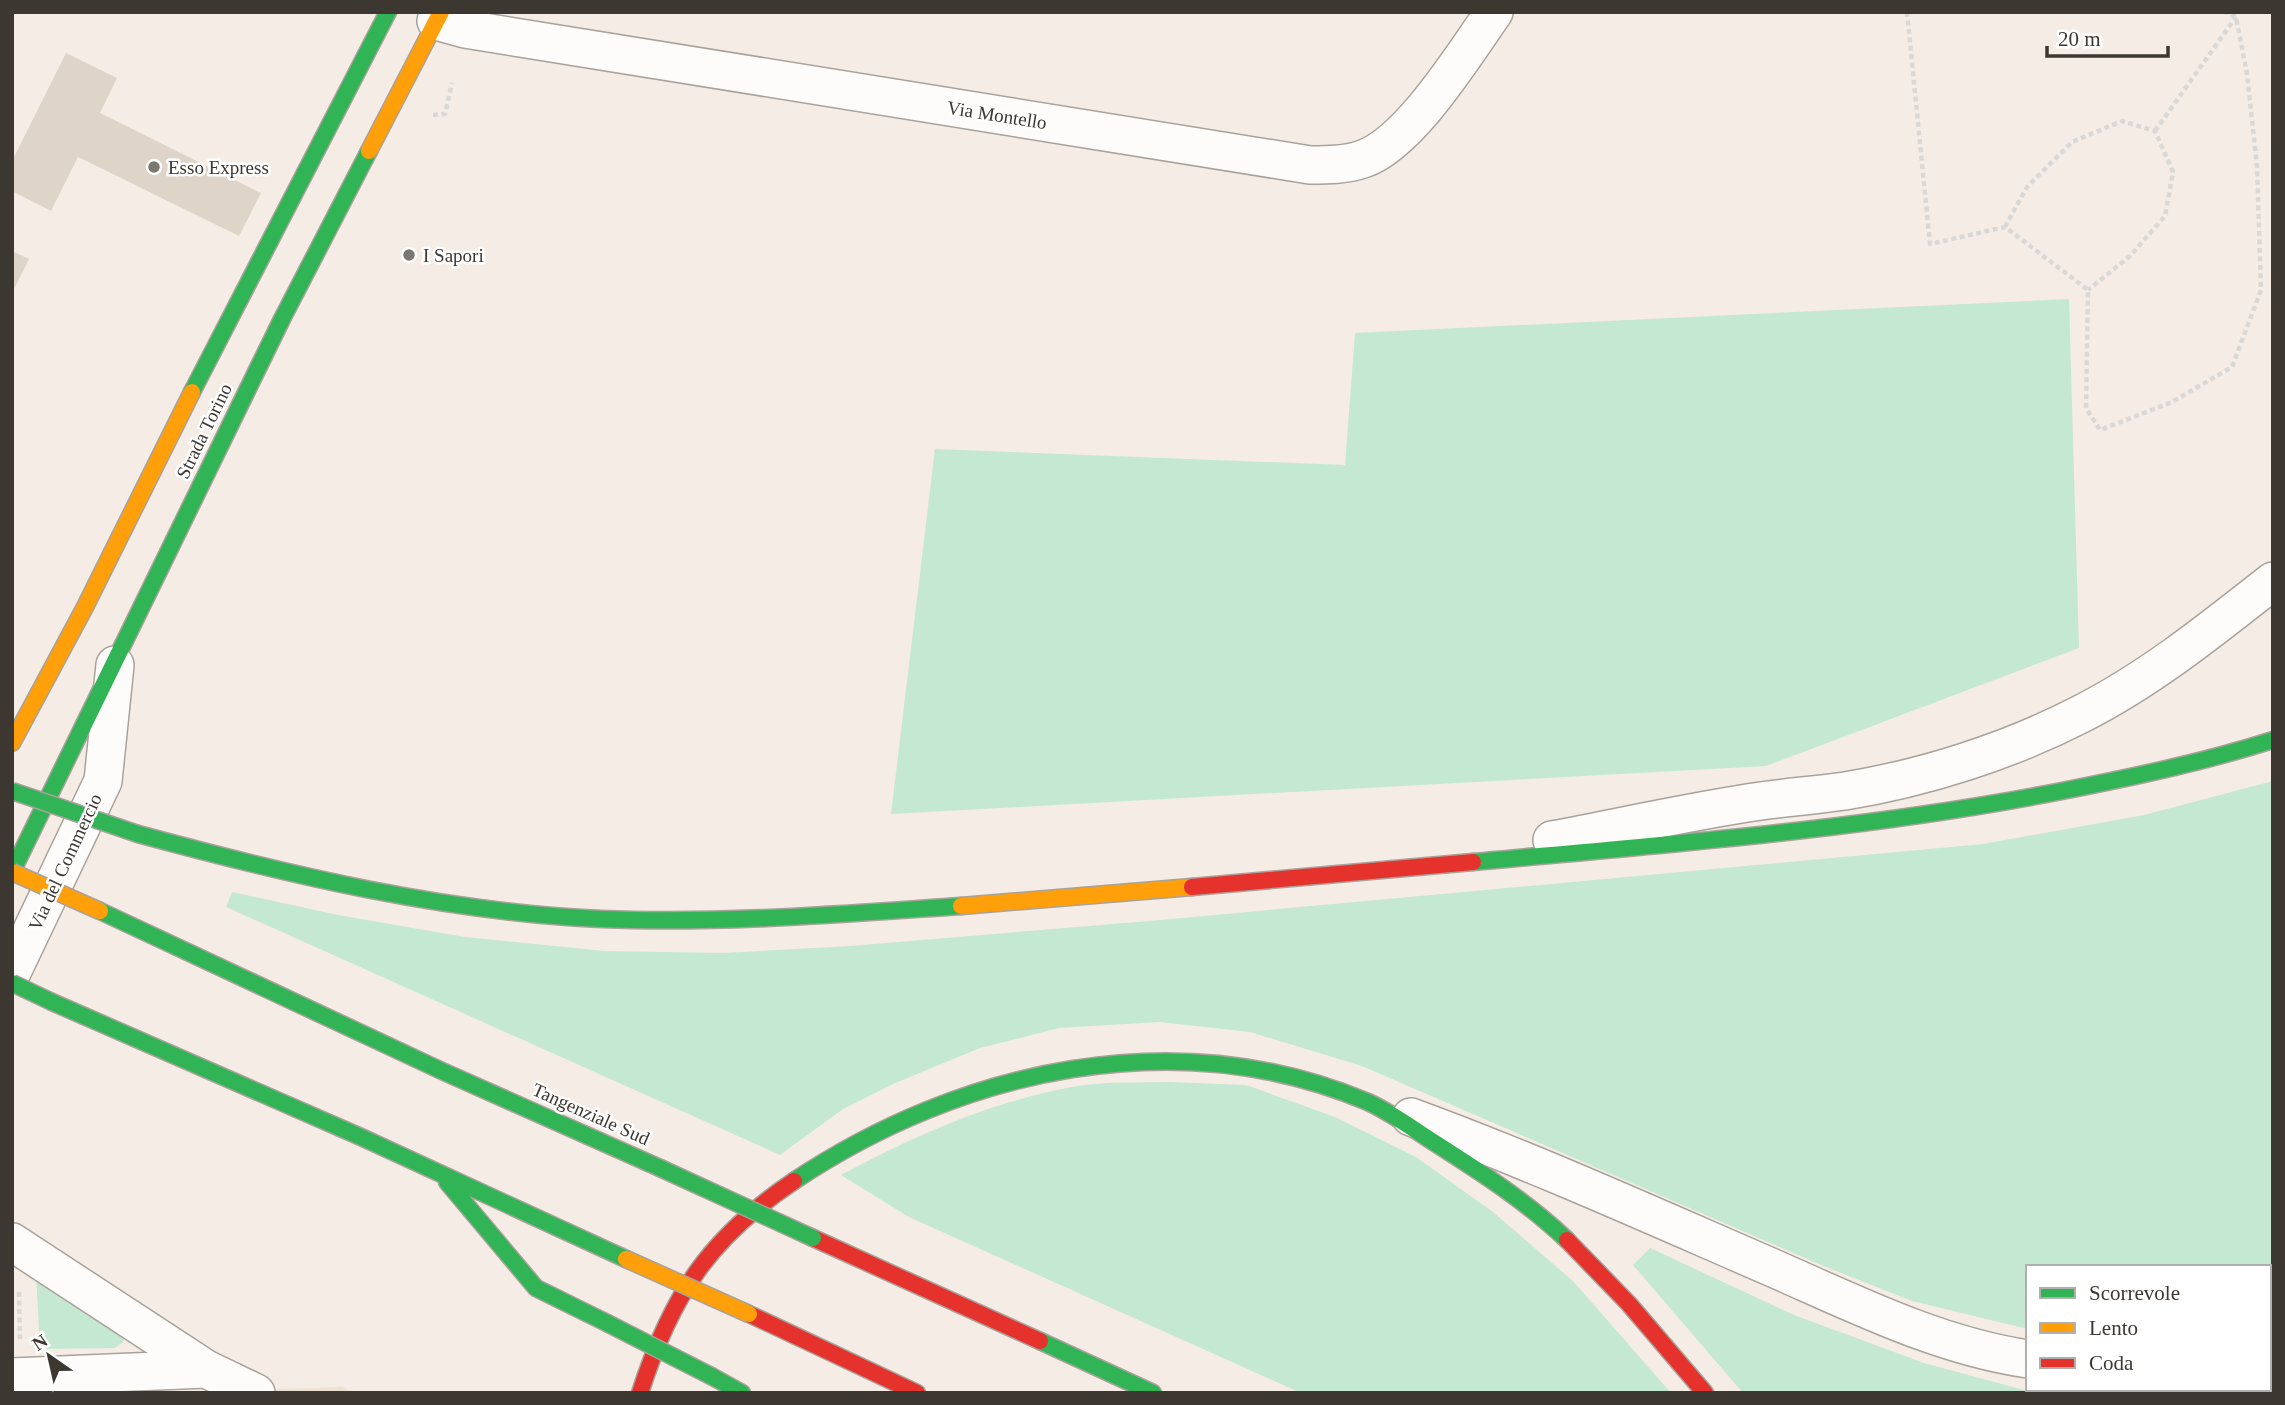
<svg xmlns="http://www.w3.org/2000/svg" width="2285" height="1405" font-family="Georgia,serif">
<style>
.commercial{fill:#ece1d3}
.green{fill:#c4e8d1}
.building{fill:#ded4c8}
.lines{fill:none;stroke-linecap:round;stroke-linejoin:round}
.street-casing{stroke:#a8a29b;stroke-width:40}
.fast-casing{stroke:#a8a29b;stroke-width:19}
.slow-casing{stroke:#a8a29b;stroke-width:19}
.jam-casing{stroke:#a8a29b;stroke-width:19}
.path{stroke:#dad8d6;stroke-width:4.5;stroke-dasharray:5 3.5;stroke-linecap:butt}
.street{stroke:#fefcfb;stroke-width:37}
.fast{stroke:#30b455;stroke-width:16}
.slow{stroke:#ff9f0a;stroke-width:16}
.jam{stroke:#e5322d;stroke-width:16}
.fast-bridge-casing{stroke:#a8a29b;stroke-width:19;stroke-linecap:butt}
.slow-bridge-casing{stroke:#a8a29b;stroke-width:19;stroke-linecap:butt}
.fast-bridge{stroke:#30b455;stroke-width:16}
.slow-bridge{stroke:#ff9f0a;stroke-width:16}
.poi-dot{fill:#7d7770;stroke:#fff;stroke-width:2.5}
.labels{text-anchor:middle;dominant-baseline:central;stroke-width:5;stroke-linejoin:round;paint-order:stroke}
.street-label{font-size:19px;fill:#3d3731;stroke:#fff}
.poi-label{font-size:19px;fill:#3d3731;stroke:#fff;text-anchor:start}
</style>
<rect width="100%" height="100%" fill="#f5ede5"/>
<path class="commercial" d="M342 1387 354 1393H170Z"/>
<path class="green" d="M2069 299 2079 648 1766 766 891 814 935 449 1345 465 1355 333Z
M2273 781V1335H2269V1267H2028V1329L1912 1301 1821 1265 1362 1066 1250 1032 1159 1022 1059 1028 980 1048 893 1084 843 1109 780 1155 226 907 232 892 338 915 465 937 604 951 723 953 850 946 1149 921 1983 844 2144 815Z
M1169 1082 1246 1085 1335 1117 1416 1157 1493 1212 1573 1281 1671 1393H1301L909 1217 841 1175C918 1134 990 1102 1077 1086 1107 1081 1139 1083 1169 1082Z
M1650 1248 1794 1315 1924 1363 2035 1393H1743L1633 1265Z
M36 1273 125 1336 123 1342 115 1348 40 1349Z"/>
<path class="building" d="M66 53 117 78 100 113 261 193 239 236 78 157 51 211 12 191V161Z
M12 251 29 259 15 287 12 285Z"/>
<g class="lines">
<defs>
<path id="street" d="M436 21 465 29 1310 165C1328 165 1346 165 1363 159 1410 143 1465 53 1494 12
M1552 840C1622 827 1691 811 1761 801 1789 797 1817 795 1845 791 1925 778 2009 751 2081 714 2150 679 2212 629 2273 581
M12 972 103 781 115 665
M1411 1117C1534 1162 1653 1216 1773 1268 1855 1304 1939 1346 2028 1359
M12 1242 206 1369 256 1393
M2269 1362H2273
M12 1377 206 1369"/>
<path id="fast" d="M192 392 388 12
M138 834C289 875 444 912 601 919 721 924 841 914 961 906
M1473 862C1670 844 1868 829 2062 791 2133 777 2204 762 2273 740
M12 872 282 319 369 151
M100 911 442 1071 660 1168
M52 1002 361 1137 626 1259
M794 1181C962 1069 1176 1021 1368 1102 1392 1113 1413 1129 1435 1143 1482 1173 1527 1202 1567 1240
M447 1182 536 1288 607 1323
M1040 1341 1153 1393
M713 1377 742 1393"/>
<path id="slow" d="M369 151 441 12
M12 743 85 607 192 392
M961 906 1192 887"/>
<path id="jam" d="M1192 887 1473 862
M813 1238 1040 1341
M1567 1240 1629 1304 1705 1393
M749 1314 917 1393
M640 1393C671 1296 709 1238 794 1181"/>
</defs>
<use href="#street" class="street-casing"/>
<use href="#fast" class="fast-casing"/>
<use href="#slow" class="slow-casing"/>
<use href="#jam" class="jam-casing"/>
<path class="path" d="M1907 12 1930 244 2005 227 2088 290 2086 408 2100 430 2172 402 2232 367 2261 290 2257 166 2247 74 2236 17 2225 12
M433 115 445 114 452 83
M2155 131 2236 17
M2005 227 2027 187 2072 142 2122 121 2155 131 2173 172 2165 216 2130 256 2088 290
M19 1292 20 1339"/>
<use href="#street" class="street"/>
<use href="#fast" class="fast"/>
<use href="#slow" class="slow"/>
<use href="#jam" class="jam"/>
<defs>
<path id="fast-bridge" d="M12 791 138 834
M12 983 52 1002
M660 1168 813 1238
M607 1323 713 1377"/>
<path id="slow-bridge" d="M12 872 100 911
M626 1259 749 1314"/>
</defs>
<use href="#fast-bridge" class="fast-bridge-casing"/>
<use href="#slow-bridge" class="slow-bridge-casing"/>
<use href="#fast-bridge" class="fast-bridge"/>
<use href="#slow-bridge" class="slow-bridge"/>
</g>
<g class="poi-dot">
<circle cx="154" cy="167" r="7"/>
<circle cx="409" cy="255" r="7"/>
</g>
<g class="labels">
<g class="street-label">
<text transform="translate(997 115) rotate(9)">Via Montello</text>
<text transform="translate(204 431) rotate(-64)">Strada Torino</text>
<text transform="translate(65 862) rotate(-65)">Via del Commercio</text>
<text transform="translate(591 1114) rotate(24)">Tangenziale Sud</text>
</g>
<g class="poi-label">
<text x="168" y="167">Esso Express</text>
<text x="423" y="255">I Sapori</text>
</g>
</g>
<rect width="2285" height="1405" fill="none" stroke="#3d3731" stroke-width="28"/>
<rect x="2026" y="1265" width="245" height="126" fill="#ffffff" stroke="#b1afad" stroke-width="2"/>
<rect x="2040" y="1288" width="35" height="10" fill="#30b455" stroke="#b1afad" stroke-width="2"/>
<text x="2089" y="1300" font-size="21" fill="#3d3731">Scorrevole</text>
<rect x="2040" y="1323" width="35" height="10" fill="#ff9f0a" stroke="#b1afad" stroke-width="2"/>
<text x="2089" y="1335" font-size="21" fill="#3d3731">Lento</text>
<rect x="2040" y="1358" width="35" height="10" fill="#e5322d" stroke="#b1afad" stroke-width="2"/>
<text x="2089" y="1370" font-size="21" fill="#3d3731">Coda</text>
<g transform="translate(49 1356) rotate(326)" stroke="#ffffff" stroke-width="5" paint-order="stroke">
<path d="M0-5L12 26L0 18L-12 26Z" fill="#3d3731"/>
<text y="-10" font-size="19" font-weight="bold" text-anchor="middle" fill="#3d3731">N</text>
</g>
<path d="M2047 46v10h121v-10" fill="none" stroke="#3d3731" stroke-width="3.5"/>
<text x="2058" y="46" font-size="21" fill="#3d3731" stroke="#ffffff" stroke-width="5" paint-order="stroke">20 m</text>
</svg>
